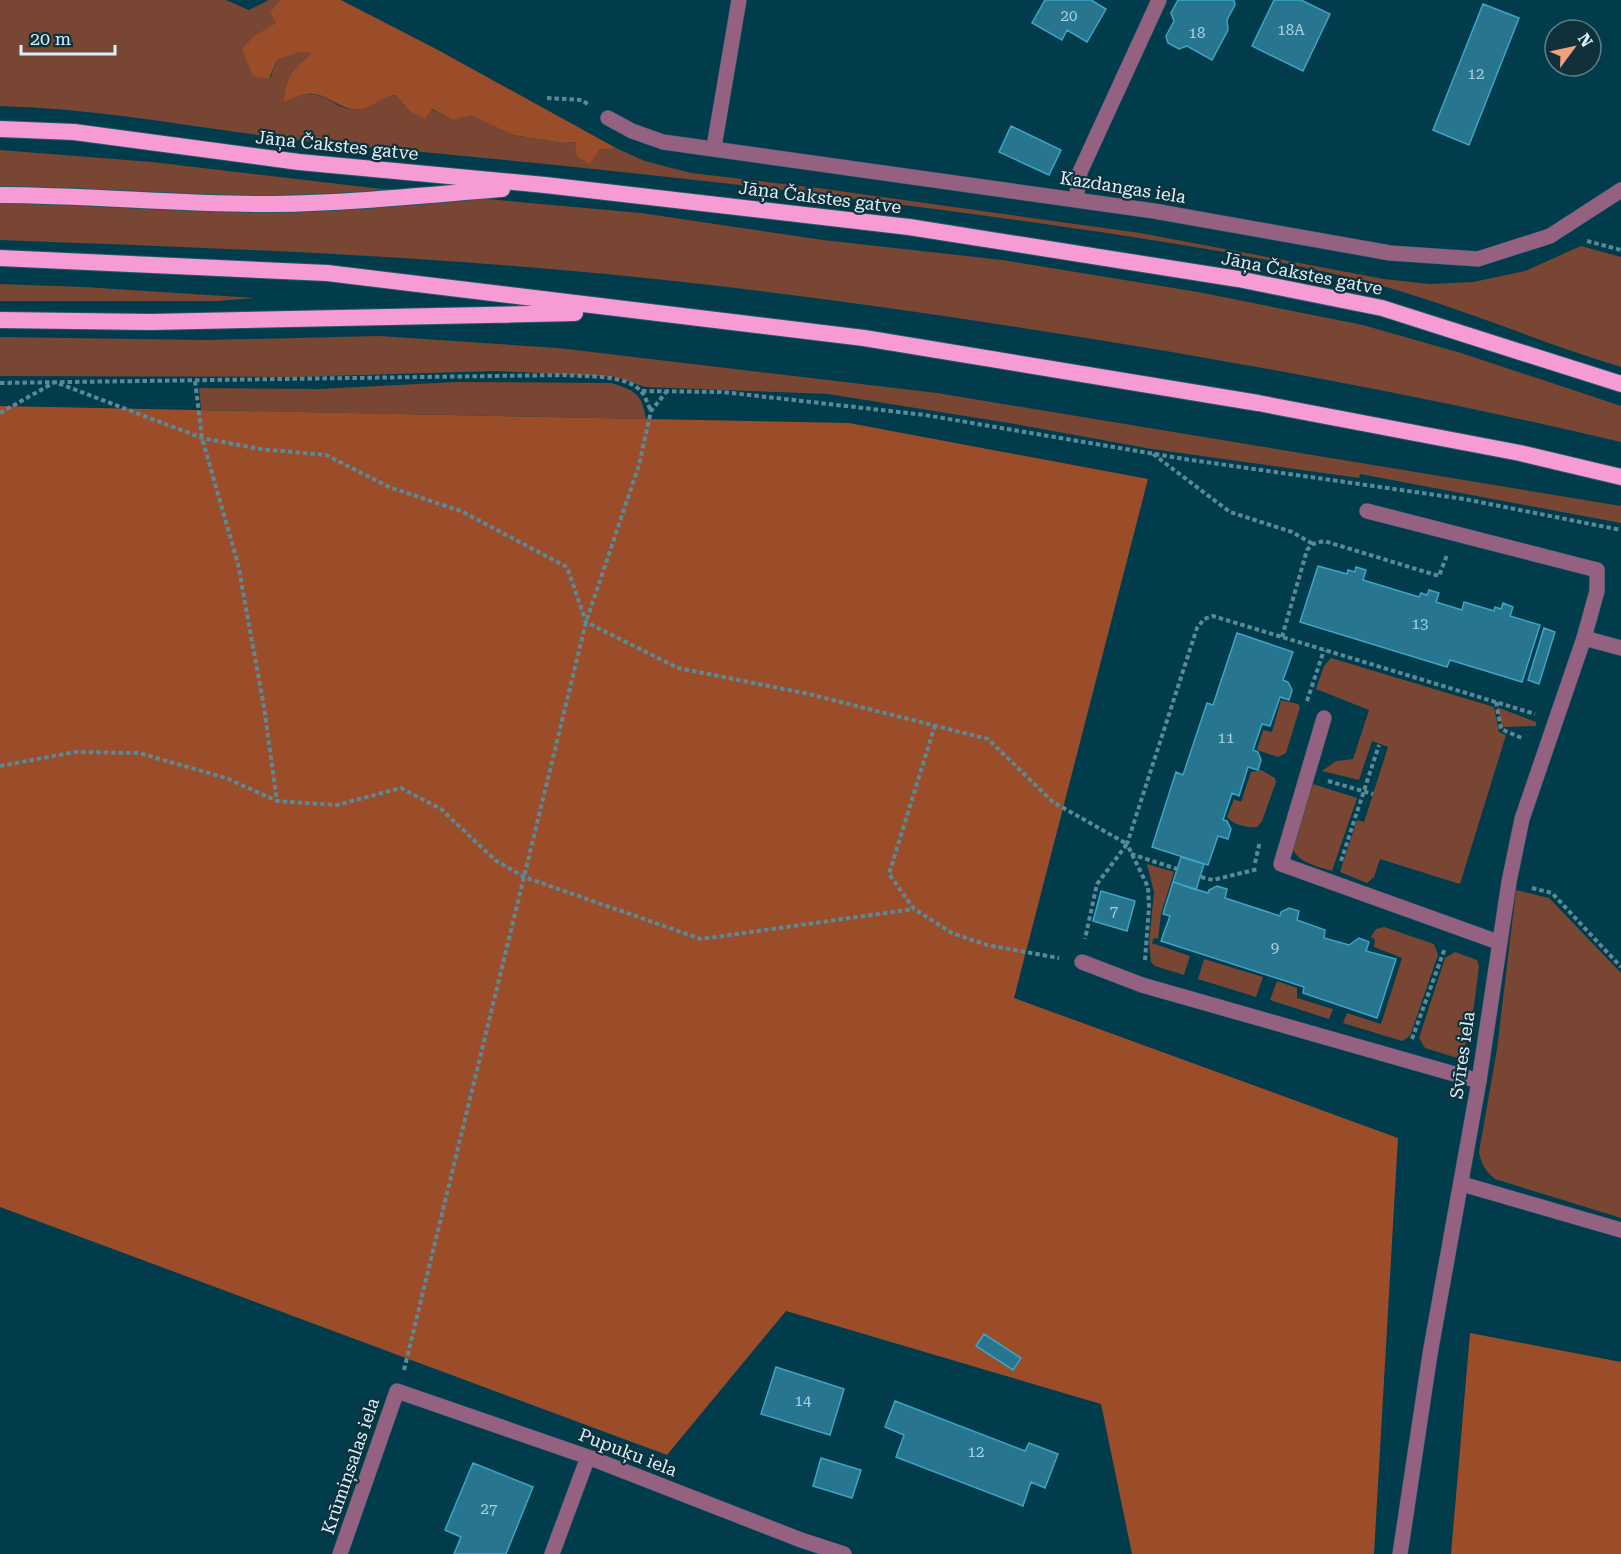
<svg xmlns="http://www.w3.org/2000/svg" width="1621" height="1554" font-family="'Roboto Serif',serif">
<style>
.green{fill:#784632}
.forest{fill:#9b4c29}
.building{fill:#27758e;stroke:#3ea5c5;stroke-width:1.5}
.lines{fill:none;stroke-linecap:round;stroke-linejoin:round}
.service-casing{stroke:#235968;stroke-width:16}
.minor-casing{stroke:#235968;stroke-width:16}
.trunk-casing{stroke:#235968;stroke-width:18}
.path{stroke:#5b8997;stroke-width:4;stroke-dasharray:4.5 3;stroke-linecap:butt}
.service{stroke:#956180;stroke-width:15}
.minor{stroke:#956180;stroke-width:15}
.trunk{stroke:#f69bd3;stroke-width:16}
.labels{text-anchor:middle;dominant-baseline:central;stroke-width:4.5;stroke-linejoin:round;paint-order:stroke}
.number-label{font-size:15px;fill:#acd3e1}
.street-label{font-size:18px;fill:#d8f2fd;stroke:#10303a}
</style>
<rect width="100%" height="100%" fill="#003c4c"/>
<path class="green" d="M0 0H226L249 10 269 0H280L270 12 277 23 255 35 270 79 277 60 299 51 313 53 304 94C330 93 331 106 350 109 366 112 380 97 396 95L409 111 426 118 431 109 453 120 471 114 513 135 562 143 575 142 599 150 616 148 645 161 691 173 818 188 1140 233 1384 279 1429 284 1473 282 1525 271 1581 246 1621 257V367C1523 337 1430 294 1330 273 1217 248 1101 232 987 216 773 187 560 164 345 145 230 135 116 109 0 106Z
M0 150 152 162 399 191 641 213 823 240 1002 260 1198 292 1363 325 1461 353 1621 406V442C1442 400 1262 366 1080 337 904 309 728 284 550 269 367 253 184 247 0 240Z
M0 284 84 287 255 298 217 301H0Z
M379 336 558 348 937 393 1621 506V523L1360 474 1359 478 1152 449 1015 424 828 394 645 387 616 377 496 371 294 377 0 376V337L206 340Z
M457 382 611 383C634 390 642 393 646 419L201 410 199 388 318 389Z
M1331 658 1494 707 1499 732 1506 735 1460 884 1380 859 1374 877 1367 883 1340 872 1357 820 1364 822 1388 747 1372 741 1359 780 1322 771 1336 761 1353 759 1369 710 1316 689 1324 666Z
M1281 700 1298 704 1300 707 1286 753 1278 757 1257 750 1263 730 1272 732Z
M1497 707 1536 722V726L1502 727Z
M1261 770 1275 778 1276 782 1262 821 1257 827C1248 828 1233 825 1227 817L1234 799 1241 802 1251 772Z
M1313 784 1357 798 1332 871C1317 866 1294 862 1292 845Z
M1147 864 1174 872 1161 914 1158 939 1154 938 1152 943 1190 956 1184 975 1155 966 1151 962 1149 943 1154 892Z
M1516 890 1549 898 1621 973V1218L1495 1179C1485 1171 1481 1164 1479 1152L1497 1049Z
M1384 927 1434 944 1438 955 1410 1036 1402 1041 1343 1023 1347 1013 1381 1024 1402 958 1374 947 1375 940 1371 937 1376 929Z
M1455 952 1477 960 1479 966C1476 986 1472 1048 1457 1058L1425 1048 1419 1038 1445 958Z
M1204 959 1263 977 1256 997 1198 979Z
M1277 981 1297 988V998L1333 1009 1329 1019 1270 1000Z"/>
<path class="forest" d="M280 0H341L438 50 616 148 599 150 590 164 577 157 575 142 562 143 513 135 471 115 453 120 432 109 425 119 409 111 396 95C382 97 373 107 361 109 341 113 327 91 307 94 299 94 291 99 284 102 287 73 292 72 312 53L299 52 277 60 269 79 253 76 242 49 255 35 276 23 270 12Z
M0 406 849 423 1148 479 1014 998 1398 1138 1374 1554H1132L1101 1404 786 1311 667 1455 0 1207Z
M1470 1333 1621 1362V1554H1451Z"/>
<path class="building" d="M1045 0H1091L1106 9 1087 42 1067 30 1062 40 1032 23Z
M1178 0H1234L1235 5 1227 20 1228 30 1212 60 1187 46 1179 49 1168 43 1166 36 1174 21 1171 13Z
M1274 0H1301L1330 14 1303 71 1252 46Z
M1483 4 1519 18 1469 145 1433 130Z
M1011 126 1061 150 1049 175 999 152Z
M1318 566 1347 574 1348 570 1355 572 1356 567 1366 570 1363 580 1419 597 1421 593 1427 595 1429 590 1439 593 1436 602 1462 610 1464 602 1494 611 1495 607 1501 609 1503 603 1513 607 1510 616 1540 625 1522 682 1450 660 1447 667 1300 622Z
M1544 628 1555 632 1539 684 1528 680Z
M1237 633 1293 652 1283 680 1288 682 1292 690 1289 700 1280 697 1270 726 1262 724 1253 750 1258 752 1261 760 1258 770 1248 767 1239 796 1232 793 1223 820 1227 821 1231 829 1228 839 1218 836 1208 865 1152 847 1176 772 1183 775 1207 703 1213 705Z
M1181 857 1204 864 1196 890 1173 882Z
M1173 882 1208 893 1209 890 1217 886 1227 889 1225 898 1280 916 1281 912 1289 908 1299 911 1297 920 1325 930 1324 938 1349 945 1359 938 1369 942 1366 951 1396 959 1377 1018 1303 993 1304 987 1161 941 1170 916 1163 914Z
M1101 891 1135 901 1127 931 1093 921Z
M984 1334 1021 1358 1013 1370 976 1346Z
M776 1367 844 1389 830 1435 761 1414Z
M895 1401 1025 1451 1029 1443 1058 1454 1045 1488 1031 1482 1023 1506 896 1457 904 1435 885 1427Z
M821 1458 861 1470 852 1498 813 1486Z
M473 1463 533 1487 506 1554H454L461 1537 445 1530Z"/>
<g class="lines">
<defs>
<path id="service" d="M714 147 739 0
M1076 199 1080 172 1159 0
M1367 511 1597 570
M1584 638 1621 648
M1324 718 1281 864 1498 942
M1082 962 1142 985 1479 1081
M1462 1184 1621 1230"/>
<path id="minor" d="M608 118 632 131 663 142 1154 211 1390 253 1478 259 1550 236 1621 190
M340 1554 397 1391 588 1457 801 1540 844 1554
M552 1554 588 1457
M1400 1554 1430 1354 1479 1081 1509 882 1522 819 1584 638 1597 591V570"/>
<path id="trunk" d="M0 129 74 132 299 162 545 185 909 227 1238 279 1382 308 1621 384
M0 195C91 195 183 205 274 204 350 203 426 195 502 189
M0 258 327 273 864 338 1258 403 1520 453 1621 477
M0 320 151 322 575 313"/>
</defs>
<use href="#service" class="service-casing"/>
<use href="#minor" class="minor-casing"/>
<use href="#trunk" class="trunk-casing"/>
<path class="path" d="M547 98 582 100 590 106
M1587 241 1621 250
M195 381 202 438 238 564 264 707 277 801
M0 383 564 375C586 377 623 374 640 390 645 395 648 405 651 411
M642 391 723 392 925 415 1184 459 1464 499 1621 530
M0 413 55 382 202 438 260 449 326 455 389 487 461 511 567 567 586 622 678 668 809 694 988 739 1053 802 1127 844 1097 884 1085 939
M1153 454 1230 512 1292 532 1313 544
M1282 637 1307 550 1313 544 1324 541 1439 576 1447 555
M1307 701 1324 650
M1496 702 1501 729 1524 739
M935 725 889 874 914 909 952 933 987 945 1059 958
M0 766 75 752 139 753 226 778 277 801 337 805 401 788 441 809 495 860 524 877 701 939 914 909
M1328 781 1373 794
M1131 854 1177 869
M1341 861 1379 745
M1255 863 1260 841
M1201 877 1213 880 1258 869
M1532 888 1552 893 1621 967
M1145 960 1149 907 1148 887 1127 844 1197 628 1204 619 1213 616 1535 714
M1412 1039 1445 948
M404 1370 586 622 639 465 651 411 667 391"/>
<use href="#service" class="service"/>
<use href="#minor" class="minor"/>
<use href="#trunk" class="trunk"/>
</g>
<g class="labels">
<g class="number-label">
<text x="1069" y="16">20</text>
<text x="1291" y="30">18A</text>
<text x="1197" y="33">18</text>
<text x="1476" y="74">12</text>
<text x="1420" y="624">13</text>
<text x="1226" y="738">11</text>
<text x="1114" y="911">7</text>
<text x="1275" y="948">9</text>
<text x="803" y="1401">14</text>
<text x="976" y="1452">12</text>
<text x="489" y="1509">27</text>
</g>
<g class="street-label">
<text transform="translate(337 145) rotate(6)">Jāņa Čakstes gatve</text>
<text transform="translate(1123 187) rotate(9)">Kazdangas iela</text>
<text transform="translate(820 197) rotate(7)">Jāņa Čakstes gatve</text>
<text transform="translate(1302 273) rotate(11)">Jāņa Čakstes gatve</text>
<text transform="translate(1462 1055) rotate(-82)">Svīres iela</text>
<text transform="translate(628 1452) rotate(21)">Pupuķu iela</text>
<text transform="translate(350 1466) rotate(-71)">Krūmiņsalas iela</text>
</g>
</g>
<g transform="translate(1573 48) rotate(57)"><circle r="28" fill="#10303a" stroke="#607e88" stroke-width="1.5"/>
<path d="M0-4.5L10 22L0 15L-10 22Z" fill="#f2a07f"/>
<text y="-9" font-size="16" font-weight="bold" text-anchor="middle" fill="#d8f2fd">N</text>
</g>
<path d="M21 45v9h94v-9" fill="none" stroke="#d8f2fd" stroke-width="3"/>
<text x="30" y="45" font-size="18" fill="#d8f2fd" stroke="#10303a" stroke-width="4.5" paint-order="stroke">20 m</text>
</svg>
